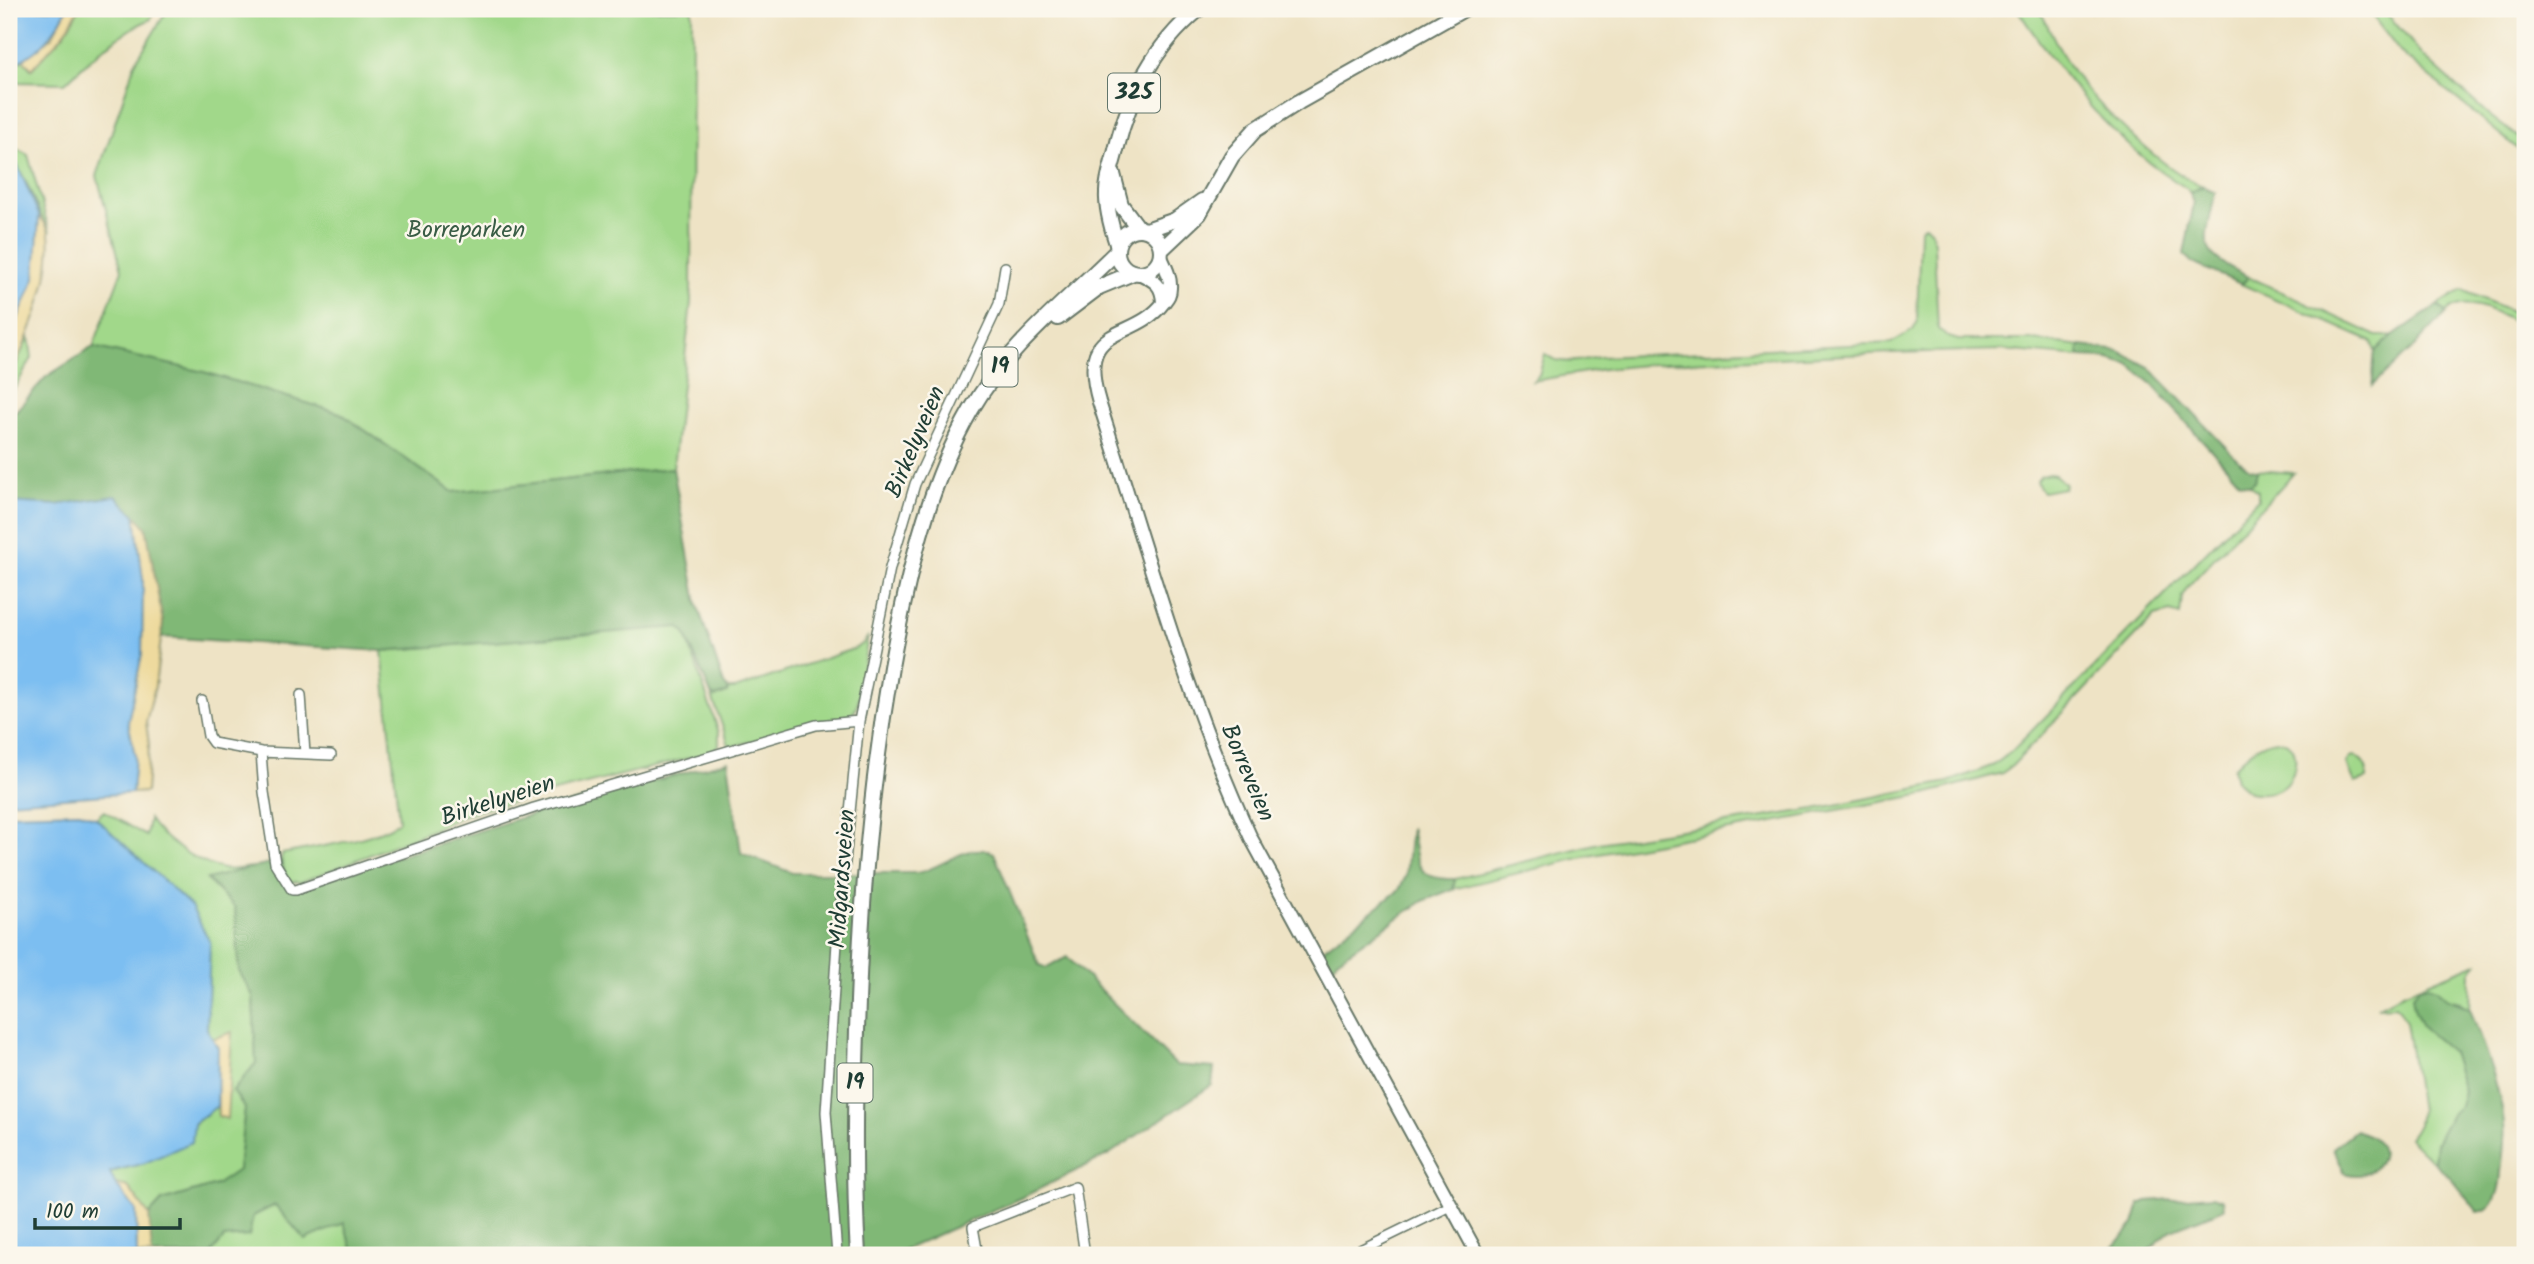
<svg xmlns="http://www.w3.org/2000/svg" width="2534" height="1264" font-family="Kalam,sans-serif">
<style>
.green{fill:#a1d88a;stroke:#608a5f;stroke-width:2}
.forest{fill:#80b876;stroke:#507a55;stroke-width:2}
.sand{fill:#eeda9e;stroke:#868c69;stroke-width:2}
.water{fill:#7cbef1;stroke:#4e7e92;stroke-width:2}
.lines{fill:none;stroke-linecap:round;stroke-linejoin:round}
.minor-casing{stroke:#677767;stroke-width:12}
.secondary-casing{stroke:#677767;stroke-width:16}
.primary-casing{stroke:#677767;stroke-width:18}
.trunk-casing{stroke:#677767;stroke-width:18}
.minor{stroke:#fff;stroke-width:9}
.secondary{stroke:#fff;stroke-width:12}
.primary{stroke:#fff;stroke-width:14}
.trunk{stroke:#fff;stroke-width:14}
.labels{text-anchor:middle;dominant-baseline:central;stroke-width:5;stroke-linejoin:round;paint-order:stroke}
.shield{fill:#fbf7ec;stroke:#61756b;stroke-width:2}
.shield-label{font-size:23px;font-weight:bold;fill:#1f3d34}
.park-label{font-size:24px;fill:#395c45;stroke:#fbf7ec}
.street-label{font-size:24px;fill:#1f3d34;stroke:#fbf7ec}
</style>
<rect width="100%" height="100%" fill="#fbf7ec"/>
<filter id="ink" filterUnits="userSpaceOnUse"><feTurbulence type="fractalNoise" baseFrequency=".0143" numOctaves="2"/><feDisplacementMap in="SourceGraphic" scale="14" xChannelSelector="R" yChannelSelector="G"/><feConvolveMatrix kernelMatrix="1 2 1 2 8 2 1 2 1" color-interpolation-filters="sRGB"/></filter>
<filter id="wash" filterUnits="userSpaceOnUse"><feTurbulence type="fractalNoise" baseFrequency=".00686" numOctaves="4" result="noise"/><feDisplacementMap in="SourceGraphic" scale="28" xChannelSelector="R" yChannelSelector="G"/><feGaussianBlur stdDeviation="1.57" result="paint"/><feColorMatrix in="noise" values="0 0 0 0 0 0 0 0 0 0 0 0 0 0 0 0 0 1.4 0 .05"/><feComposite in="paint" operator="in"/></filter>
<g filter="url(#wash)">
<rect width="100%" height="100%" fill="#eee3c5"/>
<path class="green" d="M79 9H153L151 19C118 33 91 58 65 83L12 82 9 94V66L23 60 31 69 64 34Z
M168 9H692L691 302 673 468 453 492 340 413 93 347 122 270 97 176 135 63Z
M2017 9H2039C2051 31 2061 56 2076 76 2101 109 2165 172 2203 186L2190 193 2186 188C2113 143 2064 79 2017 9Z
M2367 9H2383L2424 57 2489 115 2525 143V155L2400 52Z
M9 145 28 155 50 233C36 210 27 173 9 157Z
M1925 225 1932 232 1934 243 1938 329 1946 336 1958 340H2033L2082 346 2079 350 2080 357 2002 350 1893 353 1664 363 1604 369 1533 381 1539 375 1545 354C1560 367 1582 360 1600 357L1891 343 1913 330 1917 323 1920 229Z
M2247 276 2377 336H2393L2383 343 2375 352 2372 342 2241 284 2246 280Z
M2462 290 2525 317V327C2504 317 2466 291 2446 313L2438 305Z
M29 336 32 358 9 398V379Z
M2257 470 2294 473 2189 585 2182 596 2180 615 2170 612 2155 616 2012 766 2002 773 1925 794 1588 856 1453 889 1455 879 1599 843 1815 809 1948 782 1994 765 2012 751 2258 499V491L2250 485 2255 481Z
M2049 474 2055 475 2065 484 2064 488 2043 492 2040 489 2037 481 2041 476Z
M666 627H679L685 632 719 733V745L709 753 467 814 430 831 301 882H292L286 877 281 860 282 854C310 848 380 839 399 821L382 651Z
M868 636 858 703 854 712 845 718 733 746 729 745 711 694 715 697 727 693 728 689H735L856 648 864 643Z
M2277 740C2278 741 2286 742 2288 743 2301 753 2295 781 2282 788 2272 794 2260 794 2249 792L2236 781 2233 768C2245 755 2259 742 2277 740Z
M2355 757C2364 761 2368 769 2367 779L2355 783 2347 764 2350 758Z
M104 811 146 836 149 819C162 840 199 864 223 869 232 871 243 868 252 867L207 880 235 908 239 970 253 996 256 1063 233 1091 245 1108 238 1171 217 1185 162 1201 149 1215 128 1187 115 1184 109 1172 145 1163 217 1106 218 1116 231 1033 212 1039 207 1030 210 942 133 854 96 818Z
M2477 963 2471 972 2470 1009 2460 1002 2448 999 2422 1027 2452 1052 2464 1091 2460 1106 2452 1113 2436 1143 2434 1163 2409 1138 2418 1125 2420 1110 2406 1022 2400 1011 2395 1006 2377 1007 2403 993Z
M275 1205 345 1223 354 1255H210L224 1238 253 1216Z"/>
<path class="forest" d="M2203 186 2215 193C2206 245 2193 250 2247 276L2246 280 2241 284 2192 263 2184 254 2194 203 2190 193Z
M2438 305 2446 313 2411 350 2372 386C2374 376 2373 361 2375 352 2377 345 2429 312 2438 305Z
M2082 346 2119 351 2149 367 2239 461 2250 469 2257 470 2255 481 2250 485 2240 482 2150 382 2129 365 2105 358 2080 357 2078 350Z
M93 347 204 372 340 413 453 492 673 468 697 604 724 684 728 689 727 693 715 697 711 694 685 633 679 627 382 651 162 637 163 623 146 527 116 496 56 505 9 502V419L46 377Z
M728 761 741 853 792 873H916C942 869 969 840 994 853L1039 965 1047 968 1067 957 1176 1065 1214 1068 1212 1085 1108 1155 1025 1196 892 1255H535L525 1251 509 1255H354L344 1223 305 1240 275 1205 253 1216 249 1236 224 1238 210 1255H152L149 1215 162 1201 216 1185 238 1170 245 1108 233 1091 256 1063 253 996 239 971 235 908 207 879 281 860 290 890 549 809Z
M1411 827C1418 861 1413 880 1455 879L1453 889 1423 901 1337 960 1332 968 1321 951 1399 890 1406 876Z
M2428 986C2439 988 2439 993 2448 999 2455 1003 2462 1003 2470 1009 2483 1046 2500 1085 2504 1124 2506 1140 2502 1158 2501 1173 2500 1188 2496 1210 2478 1212L2451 1178 2434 1163 2436 1143 2452 1113 2460 1106 2464 1091 2452 1052 2422 1027 2414 1008 2412 996 2419 988Z
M2356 1130C2361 1133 2367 1134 2372 1137 2395 1152 2373 1183 2345 1173L2333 1148Z
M2213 1196 2223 1200 2224 1209 2171 1230 2143 1255H2107L2134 1224 2140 1204 2146 1201Z"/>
<path class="sand" d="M67 9H79L64 34 32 69 23 60 52 37Z
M39 215C43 221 49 227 49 234 54 280 28 338 9 379V339L35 278Z
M135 515 146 527 163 623 155 686 146 722 149 745 146 792 132 793 135 756 128 721 142 654 143 580Z
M232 1032 227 1119 218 1116 217 1048 212 1039Z
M115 1184 128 1187 149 1215 152 1255H137L136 1210Z"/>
<path class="water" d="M9 9H67C52 37 40 53 9 66Z
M9 157 17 164 39 215 35 278 9 339Z
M116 496 135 515 143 580 142 654 128 721 135 756 132 793 9 802V502L56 505Z
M80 812 96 818 191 906 210 942 207 1029 218 1048 217 1106 194 1123 192 1142 145 1163 110 1172 115 1184 136 1210 137 1255H9V814Z"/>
</g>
<g filter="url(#ink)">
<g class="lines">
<defs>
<path id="minor" d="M301 695 305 754
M202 701 208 736 213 743 261 752 331 755
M261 752 264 792 275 863 292 890H296L534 808 816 725 859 721
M837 1255 826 1112 837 943 859 721 890 568 915 484 999 304 1005 267
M978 1255 973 1227 1075 1187 1085 1255
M1350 1255 1450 1206"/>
<path id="secondary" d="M1161 257C1165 266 1171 277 1170 288 1170 294 1168 297 1164 302 1133 344 1075 320 1099 402 1146 549 1186 698 1251 838L1478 1255
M1141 274C1155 281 1162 285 1163 302"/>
<path id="primary" d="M1113 174 1121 205 1139 229
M1117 244C1112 229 1106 209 1107 192 1107 178 1113 163 1116 150 1130 93 1154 46 1199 9"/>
<path id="trunk" d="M1117 251a22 22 0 1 1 44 0a22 22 0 1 1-44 0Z
M1146 230 1175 220 1202 201
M1161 250 1199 214 1232 156 1255 130 1299 102 1464 9
M1058 318 1099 287 1133 273
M858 1255C853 1170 855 1086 858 1001 862 889 872 778 891 667 907 579 926 488 971 410 1008 346 1065 303 1116 252"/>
</defs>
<use href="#minor" class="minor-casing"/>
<use href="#secondary" class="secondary-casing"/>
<use href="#primary" class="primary-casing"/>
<use href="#trunk" class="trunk-casing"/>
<use href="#minor" class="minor"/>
<use href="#secondary" class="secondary"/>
<use href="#primary" class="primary"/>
<use href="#trunk" class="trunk"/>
</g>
</g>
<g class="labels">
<g class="shield">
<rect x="1108" y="73.5" width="52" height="39" rx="5"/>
<rect x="982.5" y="347.5" width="35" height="39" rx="5"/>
<rect x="837.5" y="1063.5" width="35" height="39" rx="5"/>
</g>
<g class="shield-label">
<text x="1134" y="93">325</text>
<text x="1000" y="367">19</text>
<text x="855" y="1083">19</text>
</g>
<g class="park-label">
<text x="466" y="230">Borreparken</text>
</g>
<g class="street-label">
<text transform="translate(916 442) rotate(-67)">Birkelyveien</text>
<text transform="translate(1247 773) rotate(67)">Borreveien</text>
<text transform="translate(498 801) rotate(-18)">Birkelyveien</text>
<text transform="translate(843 879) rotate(-86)">Midgardsveien</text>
</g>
</g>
<rect width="2534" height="1264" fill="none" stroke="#fbf7ec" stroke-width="35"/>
<path d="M35 1218v10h145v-10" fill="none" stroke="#1f3d34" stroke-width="3.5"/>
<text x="46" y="1218" font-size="21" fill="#1f3d34" stroke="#fbf7ec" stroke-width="5" paint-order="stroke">100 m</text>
</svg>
